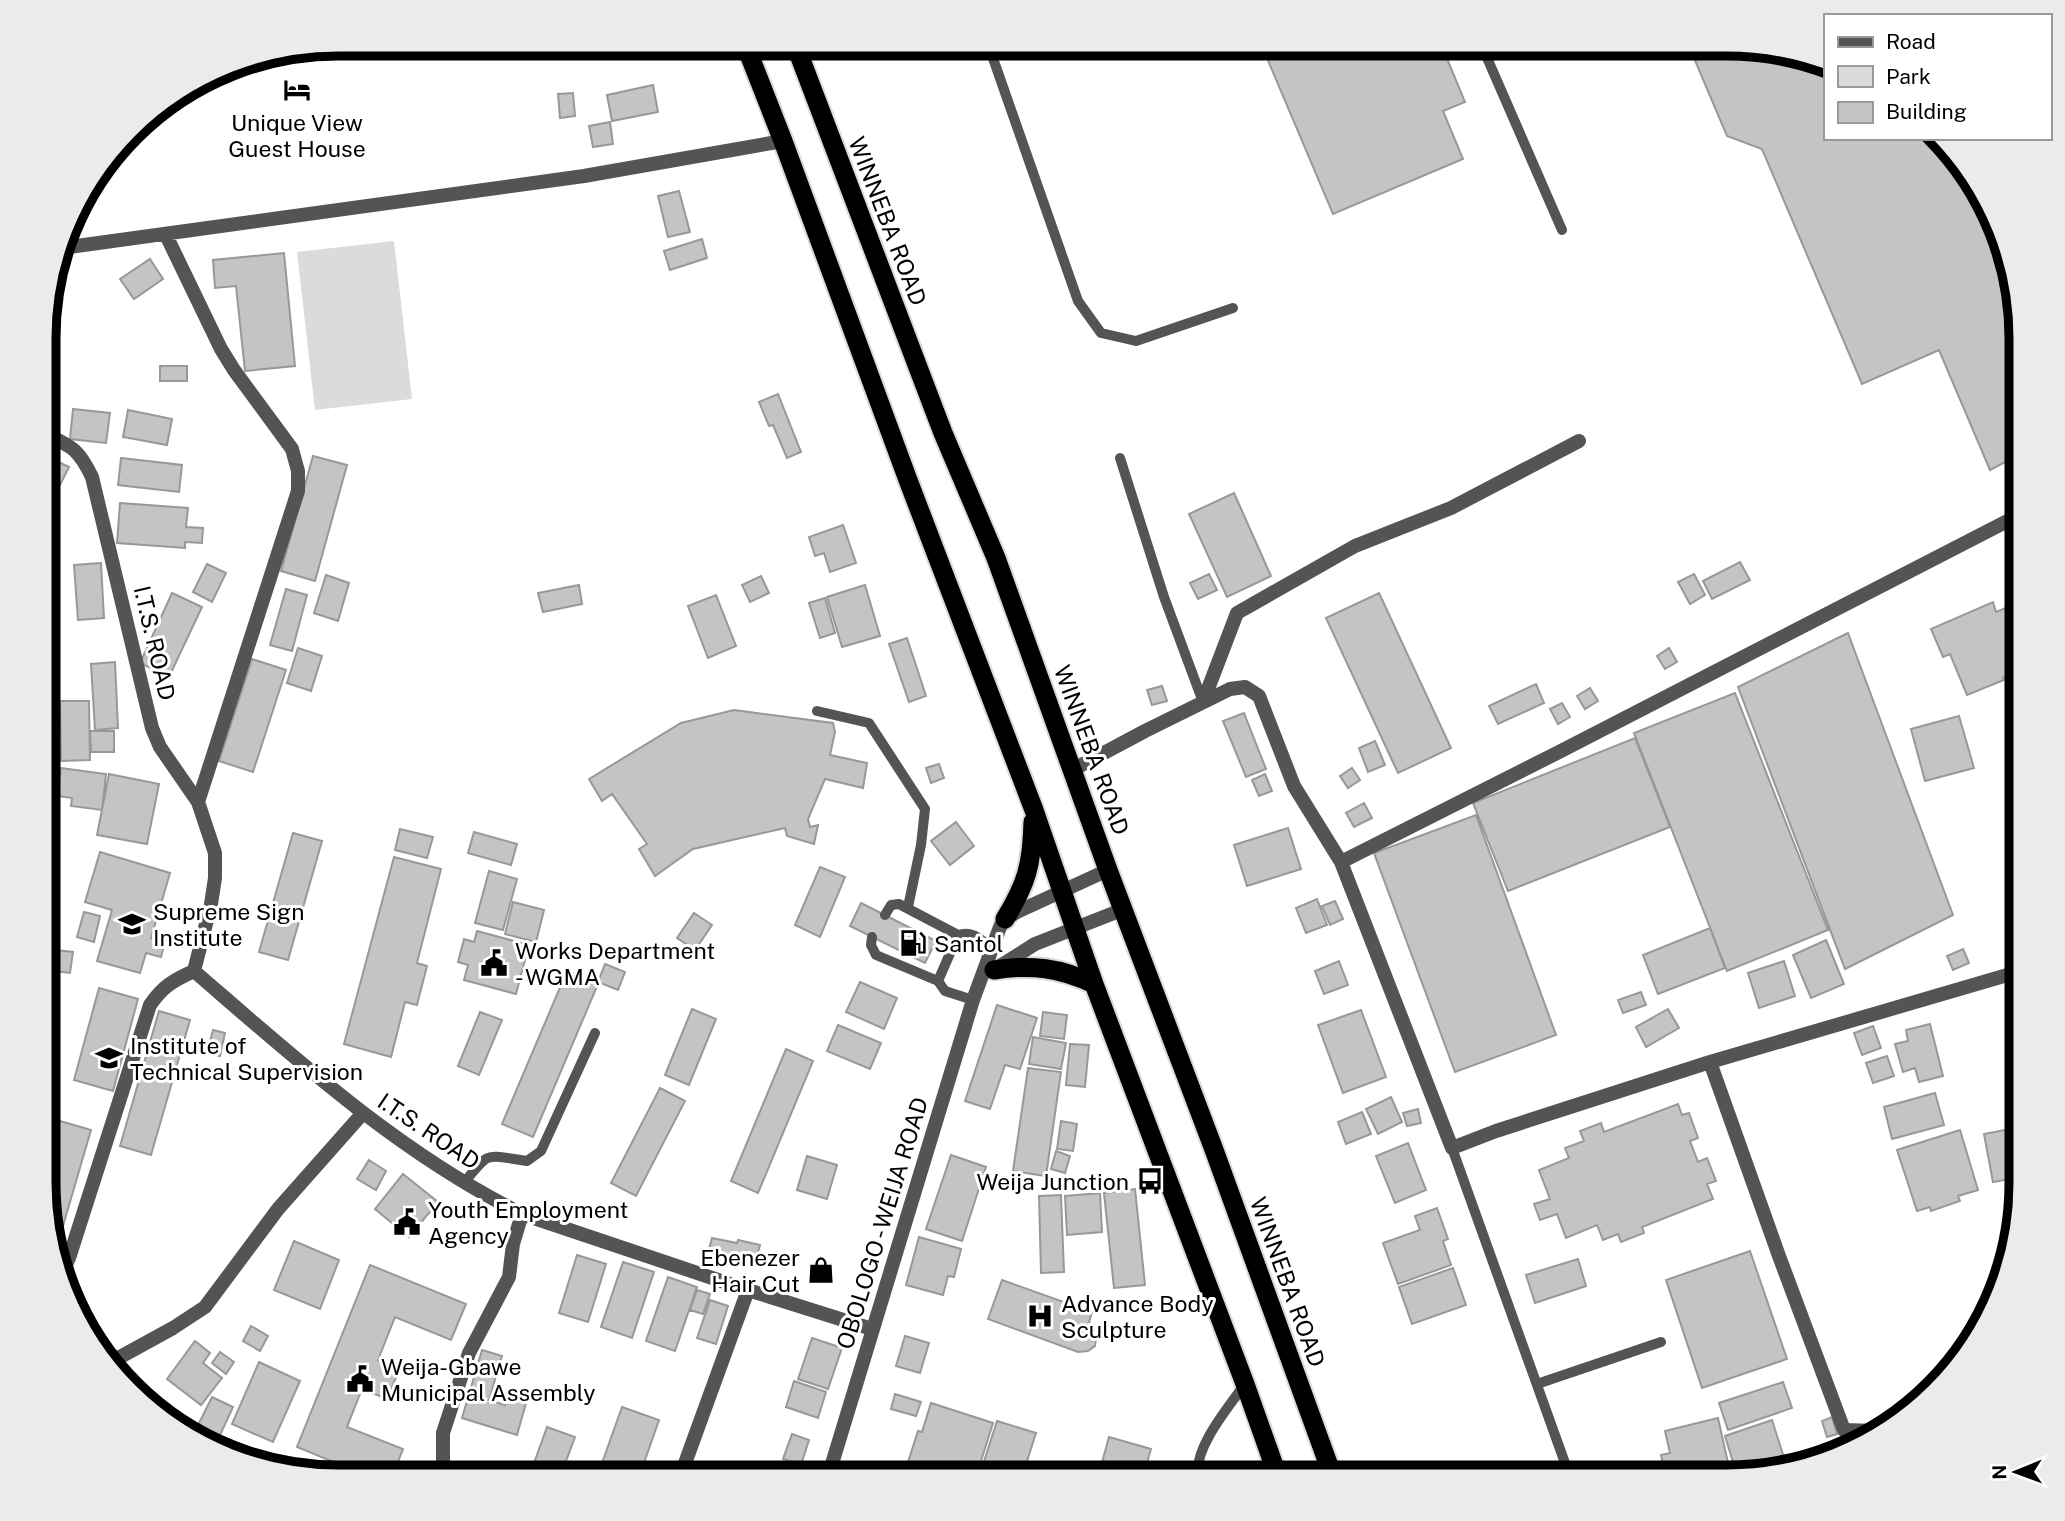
<svg xmlns="http://www.w3.org/2000/svg" width="2065" height="1521" font-family="'Public Sans',sans-serif">
<style>
.green{fill:#dbdbdb}
.building{fill:#c4c4c4;stroke:#989898;stroke-width:2}
.lines{fill:none;stroke-linecap:round;stroke-linejoin:round}
.trunk-casing{stroke:#dbdbdb;stroke-width:23}
.service{stroke:#545454;stroke-width:10}
.minor{stroke:#545454;stroke-width:14}
.tertiary{stroke:#545454;stroke-width:14}
.trunk{stroke:#000;stroke-width:19}
.labels{text-anchor:middle;dominant-baseline:central;stroke-width:6;stroke-linejoin:round;paint-order:stroke}
.poi-label{font-size:23px;fill:#000;stroke:#fff;text-anchor:start}
.street-label{font-size:23px;fill:#000;stroke:#fff}
.rim{fill:none;stroke:#000;stroke-width:9}
</style>
<rect width="100%" height="100%" fill="#fff"/>
<path class="green" d="M394 241 412 399 315 410 297 252Z"/>
<path class="building" d="M1261 44H1441L1465 102 1443 111 1463 159 1333 214Z
M1688 44H1746L1825 63V138H1934L1991 207 2021 319V454L1990 470 1939 350 1862 384 1762 149 1727 136Z
M653 85 658 112 612 121 607 95Z
M573 93 575 116 560 118 558 94Z
M610 122 613 144 593 147 589 126Z
M679 191 690 232 668 237 658 196Z
M702 239 707 258 670 270 664 251Z
M284 253 295 366 245 371 236 286 215 288 213 260Z
M150 259 163 279 134 299 120 279Z
M160 366H187V381H160Z
M778 394 801 452 787 458 773 425 769 426 759 402Z
M73 409 110 413 106 443 70 439Z
M128 410 172 419 167 445 123 437Z
M46 456 69 467 58 489 46 483Z
M313 456 347 465 315 581 281 571Z
M121 458 182 465 179 492 118 485Z
M1234 493 1271 576 1227 597 1189 514Z
M120 503 188 508 186 527 203 528 202 543 185 542V548L117 543Z
M53 520 57 540 46 541V522Z
M843 525 856 563 830 572 824 553 815 556 809 537Z
M1740 562 1750 580 1712 599 1703 581Z
M101 563 104 618 78 620 74 565Z
M207 564 226 573 212 602 193 592Z
M1209 574 1217 590 1198 599 1190 583Z
M1694 574 1705 595 1690 604 1678 582Z
M326 575 349 583 338 621 314 613Z
M761 576 769 593 750 602 742 585Z
M579 585 582 604 543 612 538 593Z
M865 585 880 636 842 647 827 597Z
M286 589 307 595 292 651 270 645Z
M172 593 202 607 169 677 140 663Z
M1379 593 1451 748 1398 773 1326 618Z
M716 595 736 646 708 658 688 606Z
M825 598 835 633 820 638 809 603Z
M1993 602 1996 612 2013 605 2021 624V639L2010 644 2021 670 2003 678 2004 680 1967 695 1950 654 1943 657 1931 629Z
M1848 633 1953 915 1845 969 1738 687Z
M907 638 926 696 909 702 889 644Z
M298 648 322 656 311 691 287 683Z
M1669 648 1677 662 1665 669 1657 656Z
M252 659 286 670 253 772 219 761Z
M115 662 118 728 95 730 91 664Z
M1536 684 1544 703 1498 724 1489 706Z
M1162 686 1167 701 1152 705 1147 690Z
M1590 688 1598 701 1585 709 1577 696Z
M1735 693 1828 930 1727 971 1634 733Z
M60 701H89L90 760 61 761Z
M1562 703 1570 717 1558 724 1550 709Z
M734 710 833 723 835 732 830 755 867 763 863 788 825 779 808 819 810 827 818 825 814 844 787 836 785 828 693 849 655 876 639 849 647 844 612 794 602 801 589 779 681 723Z
M1244 713 1266 769 1246 777 1223 721Z
M1959 716 1974 768 1925 781 1911 729Z
M90 731H114V752H91Z
M1635 738 1670 827 1508 891 1473 803Z
M1375 741 1385 765 1368 772 1359 748Z
M939 764 944 778 931 783 926 768Z
M61 768 106 774 102 810 71 806 72 798 57 796Z
M1352 768 1360 780 1348 788 1340 776Z
M109 774 159 784 147 844 97 835Z
M1265 774 1272 791 1259 796 1252 780Z
M1364 803 1372 818 1354 827 1346 813Z
M1476 815 1556 1035 1455 1072 1374 853Z
M956 822 974 846 950 865 931 841Z
M1288 828 1301 869 1247 886 1234 845Z
M400 829 433 837 427 858 395 850Z
M474 832 517 844 511 865 468 853Z
M293 833 322 841 288 960 259 952Z
M100 852 170 873 151 938 165 942 161 957 146 953 140 973 97 961 112 910 85 902Z
M394 857 441 869 417 963 427 966 417 1005 405 1002 391 1057 344 1044Z
M820 867 845 877 820 937 795 925Z
M489 871 517 879 503 930 475 923Z
M1317 899 1327 925 1306 933 1296 908Z
M1335 901 1343 919 1330 925 1322 906Z
M513 902 544 910 536 942 505 934Z
M861 903 936 941 925 963 850 926Z
M84 912 100 916 94 942 77 937Z
M694 913 712 925 695 950 677 938Z
M1710 928 1725 968 1658 994 1643 955Z
M477 931 529 945 516 994 464 980 468 965 458 962 464 939 474 942Z
M1826 940 1844 984 1811 998 1793 955Z
M46 949 73 952 70 973 46 970Z
M1963 949 1969 963 1953 970 1947 956Z
M1339 961 1348 985 1324 994 1315 971Z
M1784 961 1795 996 1759 1008 1748 973Z
M605 964 625 972 618 990 598 982Z
M567 971 598 984 533 1137 502 1124Z
M860 982 897 998 884 1029 846 1012Z
M99 988 138 999 113 1091 74 1080Z
M1641 992 1646 1005 1623 1013 1618 1000Z
M997 1005 1037 1018 1020 1069 1005 1065 990 1109 965 1101Z
M692 1009 716 1019 689 1085 665 1075Z
M1668 1009 1679 1028 1646 1047 1636 1027Z
M1361 1010 1386 1077 1343 1093 1318 1025Z
M159 1011 190 1020 151 1155 120 1146Z
M480 1012 502 1020 479 1075 458 1066Z
M1043 1012 1067 1015 1064 1039 1040 1036Z
M1930 1024 1943 1076 1919 1082 1915 1068 1903 1072 1895 1044 1908 1041 1906 1030Z
M838 1025 881 1043 870 1069 827 1051Z
M1873 1026 1881 1048 1862 1055 1854 1033Z
M213 1030 225 1033 220 1056 207 1053Z
M1033 1037 1066 1043 1061 1069 1029 1064Z
M1070 1044 1089 1045 1085 1087 1066 1085Z
M786 1049 813 1061 758 1193 731 1181Z
M1887 1056 1894 1076 1873 1083 1866 1063Z
M1028 1068 1061 1072 1046 1176 1013 1171Z
M660 1088 685 1101 636 1196 611 1183Z
M1935 1093 1944 1125 1892 1139 1884 1107Z
M1391 1097 1402 1122 1378 1134 1366 1109Z
M1678 1104 1682 1115 1689 1113 1698 1138 1690 1141 1698 1162 1707 1158 1716 1181 1707 1184 1713 1199 1642 1227 1644 1233 1621 1242 1618 1234 1603 1240 1597 1225 1566 1238 1557 1214 1540 1220 1534 1204 1550 1199 1539 1170 1569 1158 1565 1148 1584 1141 1580 1131 1601 1123 1604 1132Z
M1418 1109 1421 1123 1407 1126 1403 1113Z
M1362 1112 1371 1134 1346 1144 1338 1122Z
M53 1119 91 1130 56 1250 46 1221V1144Z
M1061 1121 1077 1124 1073 1151 1057 1149Z
M2021 1127V1177L1993 1182 1984 1134Z
M1960 1130 1978 1190 1958 1196 1960 1201 1931 1211 1930 1207 1917 1211 1897 1150Z
M1408 1143 1426 1190 1395 1203 1376 1156Z
M1056 1151 1070 1156 1065 1173 1051 1169Z
M951 1155 986 1167 962 1241 926 1229Z
M807 1156 837 1165 827 1199 797 1190Z
M369 1160 386 1171 376 1190 357 1179Z
M403 1174 438 1202 409 1237 375 1209Z
M1135 1189 1145 1285 1114 1288 1104 1193Z
M1100 1193 1102 1232 1067 1235 1065 1196Z
M1061 1195 1064 1272 1041 1273 1039 1196Z
M1437 1208 1448 1239 1443 1241 1451 1265 1398 1284 1383 1243 1420 1230 1415 1216Z
M919 1237 961 1249 954 1277 948 1276 943 1295 906 1285Z
M712 1238 737 1243 738 1240 760 1245 755 1264 708 1253Z
M294 1241 339 1260 320 1309 274 1290Z
M1750 1251 1787 1359 1702 1388 1666 1280Z
M577 1255 606 1264 588 1322 559 1313Z
M1578 1259 1586 1286 1535 1303 1526 1275Z
M623 1262 654 1272 632 1338 601 1327Z
M370 1265 466 1304 451 1340 395 1317 378 1360 400 1368 387 1399 362 1389 347 1427 403 1449 392 1477H370L297 1447Z
M1453 1268 1466 1305 1412 1324 1399 1287Z
M668 1277 697 1287 675 1351 646 1341Z
M1002 1280 1092 1312 1089 1322 1097 1332 1095 1346 1088 1351 1078 1352 988 1319Z
M697 1290 710 1294 703 1314 690 1310Z
M710 1300 728 1306 716 1344 697 1338Z
M251 1326 268 1336 260 1351 243 1341Z
M905 1336 929 1343 920 1373 896 1366Z
M812 1338 842 1348 828 1389 798 1379Z
M195 1341 210 1353 203 1363 222 1378 201 1405 167 1379Z
M482 1350 502 1356 489 1400 505 1405 510 1390 528 1396 517 1435 462 1418Z
M220 1352 234 1362 226 1374 212 1363Z
M259 1362 300 1381 273 1442 232 1424Z
M794 1381 826 1392 818 1418 786 1407Z
M1783 1382 1792 1408 1728 1430 1719 1403Z
M895 1394 921 1402 916 1416 891 1409Z
M212 1397 233 1407 215 1446 193 1435Z
M931 1403 993 1423 976 1477H956L908 1462 918 1431 922 1432Z
M622 1407 659 1420 639 1477H597Z
M1832 1417 1837 1434 1827 1437 1822 1421Z
M1718 1418 1731 1476 1666 1477 1661 1455 1670 1453 1665 1431Z
M1772 1420 1785 1461 1737 1475 1725 1436Z
M997 1421 1036 1433 1022 1477H979Z
M547 1427 575 1437 560 1477H529Z
M792 1434 809 1440 801 1465 783 1459Z
M1109 1437 1151 1449 1143 1477H1098Z
M783 1462 799 1467 795 1477H778Z
M862 1463 886 1472 884 1477H856Z"/>
<g class="lines">
<defs>
<path id="trunk" d="M745 44 783 141 908 480 1034 810 1094 984 1245 1384 1278 1477
M795 44 943 433 996 558 1108 870 1213 1147 1333 1477
M1005 919C1027 883 1032 864 1033 822
M994 970C1031 964 1061 968 1094 984"/>
</defs>
<use href="#trunk" class="trunk-casing"/>
<path class="service" d="M988 44 1078 301 1101 333 1136 341 1233 308
M1481 44 1562 230
M1120 458 1164 597 1203 702
M817 711 869 723 925 809 921 845 908 907
M885 915 891 905 899 904 958 935
M872 937 871 945 876 955 938 981
M973 1000 945 991 938 981 958 935C973 930 981 940 992 948
M1452 1148 1570 1477
M464 1183C490 1150 485 1155 527 1161L541 1151 595 1033
M1537 1384 1661 1342
M1199 1477C1191 1451 1230 1405 1245 1384"/>
<path class="minor" d="M166 235 221 349 234 370 292 449 298 471V491L198 802
M62 248 584 176 783 141
M46 434C73 447 79 450 92 477L152 728 160 747 198 802 215 853V878L211 904 194 971C297 1060 399 1153 522 1214L748 1290 872 1329
M1203 702 1237 613 1355 546 1451 508 1579 441
M1074 769 1145 731 1230 689 1245 687 1259 696 1294 786 1341 862 1452 1148 1496 1131 1710 1062 2021 971
M1341 862 1559 752 2021 514
M1710 1062 1779 1256 1844 1430 1876 1431
M63 1270 69 1258 150 1005C163 986 174 980 194 971
M111 1362 173 1328 205 1307 278 1209 363 1113
M443 1477V1433L469 1353 509 1277 513 1244 522 1214
M680 1477 748 1290"/>
<path class="tertiary" d="M997 968 1035 944 1124 909
M828 1477 973 1000 1000 927 1005 919 1017 912 1108 870"/>
<use href="#trunk" class="trunk"/>
</g>
<defs>
<symbol id="hotel-bare" viewBox="-9 -9 18 18"><path d="M-6-4.5h1.5V1H6V5H4.5V3h-9V5H-6ZM-4 0a1.8 1.8 0 1 1 3.6 0ZM.5 0V-2.5h3Q6-2.5 6 0Z" fill="#000" stroke="#fff" stroke-width="2.5" paint-order="stroke"/></symbol>
<symbol id="university-bare" viewBox="-9 -9 18 18"><path d="M0-5L7-2L0 1L-7-2ZM-4 1L0 2.5L4 1V4Q0 6-4 4Z" fill="#000" stroke="#fff" stroke-width="2.5" paint-order="stroke"/></symbol>
<symbol id="fuel-bare" viewBox="-9 -9 18 18"><path d="M-5.5-6h7V0h2V4h1.3V-2.5L3-4.5l.8-.8L6-3V5H2.5V1h-1V6h-7ZM-4.2-4.7v3.2H.2V-4.7Z" fill="#000" stroke="#fff" stroke-width="2.5" paint-order="stroke"/></symbol>
<symbol id="civic-bare" viewBox="-9 -9 18 18"><path d="M-.6-6.5H3V-4.5H.6V-3L4-1V1h2V6H-6V1h2V-1L-.6-3ZM-1.2 2.5V6h2.4V2.5Z" fill="#000" stroke="#fff" stroke-width="2.5" paint-order="stroke"/></symbol>
<symbol id="bus-bare" viewBox="-9 -9 18 18"><path d="M-5-6H5V4H4V6H2V4H-2V6H-4V4H-5ZM-3.5-4V0h7V-4ZM-3.5 1.2v1.5H-2V1.2ZM2 1.2v1.5H3.5V1.2Z" fill="#000" stroke="#fff" stroke-width="2.5" paint-order="stroke"/></symbol>
<symbol id="shop-bare" viewBox="-9 -9 18 18"><path d="M-5-2.5h2.3a2.7 3.5 0 0 1 5.4 0H5L5.5 6h-11ZM-1.5-2.5h3a1.5 2.3 0 0 0-3 0Z" fill="#000" stroke="#fff" stroke-width="2.5" paint-order="stroke"/></symbol>
<symbol id="hospital-bare" viewBox="-9 -9 18 18"><path d="M-5-5h3v3.5h4V-5h3V5h-3V1.5h-4V5h-3Z" fill="#000" stroke="#fff" stroke-width="2.5" paint-order="stroke"/></symbol>
</defs>
<g fill-rule="evenodd">
<use href="#hotel-bare" x="278" y="71" width="38" height="38"/>
<use href="#university-bare" x="113" y="905" width="38" height="38"/>
<use href="#fuel-bare" x="894" y="924" width="38" height="38"/>
<use href="#civic-bare" x="475" y="944" width="38" height="38"/>
<use href="#university-bare" x="90" y="1039" width="38" height="38"/>
<use href="#bus-bare" x="1131" y="1162" width="38" height="38"/>
<use href="#civic-bare" x="388" y="1203" width="38" height="38"/>
<use href="#shop-bare" x="802" y="1251" width="38" height="38"/>
<use href="#hospital-bare" x="1021" y="1297" width="38" height="38"/>
<use href="#civic-bare" x="341" y="1360" width="38" height="38"/>
</g>
<g class="labels">
<g class="poi-label">
<text x="297" y="122" text-anchor="middle">Unique View<tspan x="297" dy="26">Guest House</tspan></text>
<text x="153" y="911">Supreme Sign<tspan x="153" dy="26">Institute</tspan></text>
<text x="934" y="943">Santol</text>
<text x="515" y="950">Works Department<tspan x="515" dy="26">- WGMA</tspan></text>
<text x="130" y="1045">Institute of<tspan x="130" dy="26">Technical Supervision</tspan></text>
<text x="1129" y="1181" text-anchor="end">Weija Junction</text>
<text x="428" y="1209">Youth Employment<tspan x="428" dy="26">Agency</tspan></text>
<text x="800" y="1257" text-anchor="end">Ebenezer<tspan x="800" dy="26">Hair Cut</tspan></text>
<text x="1061" y="1303">Advance Body<tspan x="1061" dy="26">Sculpture</tspan></text>
<text x="381" y="1366">Weija-Gbawe<tspan x="381" dy="26">Municipal Assembly</tspan></text>
</g>
<g class="street-label">
<text transform="translate(888 221) rotate(69)">WINNEBA ROAD</text>
<text transform="translate(155 643) rotate(77)">I.T.S. ROAD</text>
<text transform="translate(1092 750) rotate(70)">WINNEBA ROAD</text>
<text transform="translate(429 1131) rotate(34)">I.T.S. ROAD</text>
<text transform="translate(882 1223) rotate(-73)">OBOLOGO - WEIJA ROAD</text>
<text transform="translate(1288 1282) rotate(70)">WINNEBA ROAD</text>
</g>
</g>
<path d="M0 0H2065V1521H0ZM338 56H1727A282 282 0 0 1 2009 338V1183A282 282 0 0 1 1727 1465H338A282 282 0 0 1 56 1183V338A282 282 0 0 1 338 56Z" fill="#ebebeb" fill-rule="evenodd"/>
<path class="rim" d="M338 56H1727A282 282 0 0 1 2009 338V1183A282 282 0 0 1 1727 1465H338A282 282 0 0 1 56 1183V338A282 282 0 0 1 338 56Z"/>
<rect x="1824" y="14" width="228" height="126" fill="#ffffff" stroke="#999999" stroke-width="2"/>
<rect x="1838" y="37" width="35" height="10" fill="#545454" stroke="#999999" stroke-width="2"/>
<text x="1886" y="49" font-size="21" fill="#000000">Road</text>
<rect x="1838" y="66" width="35" height="21" fill="#dbdbdb" stroke="#999999" stroke-width="2"/>
<text x="1886" y="84" font-size="21" fill="#000000">Park</text>
<rect x="1838" y="102" width="35" height="21" fill="#c4c4c4" stroke="#999999" stroke-width="2"/>
<text x="1886" y="119" font-size="21" fill="#000000">Building</text>
<g transform="translate(2016 1472) rotate(269)" stroke="#ffffff" stroke-width="5" paint-order="stroke">
<path d="M0-5L12 26L0 18L-12 26Z" fill="#000000"/>
<text y="-10" font-size="19" font-weight="bold" text-anchor="middle" fill="#000000">N</text>
</g>
</svg>
